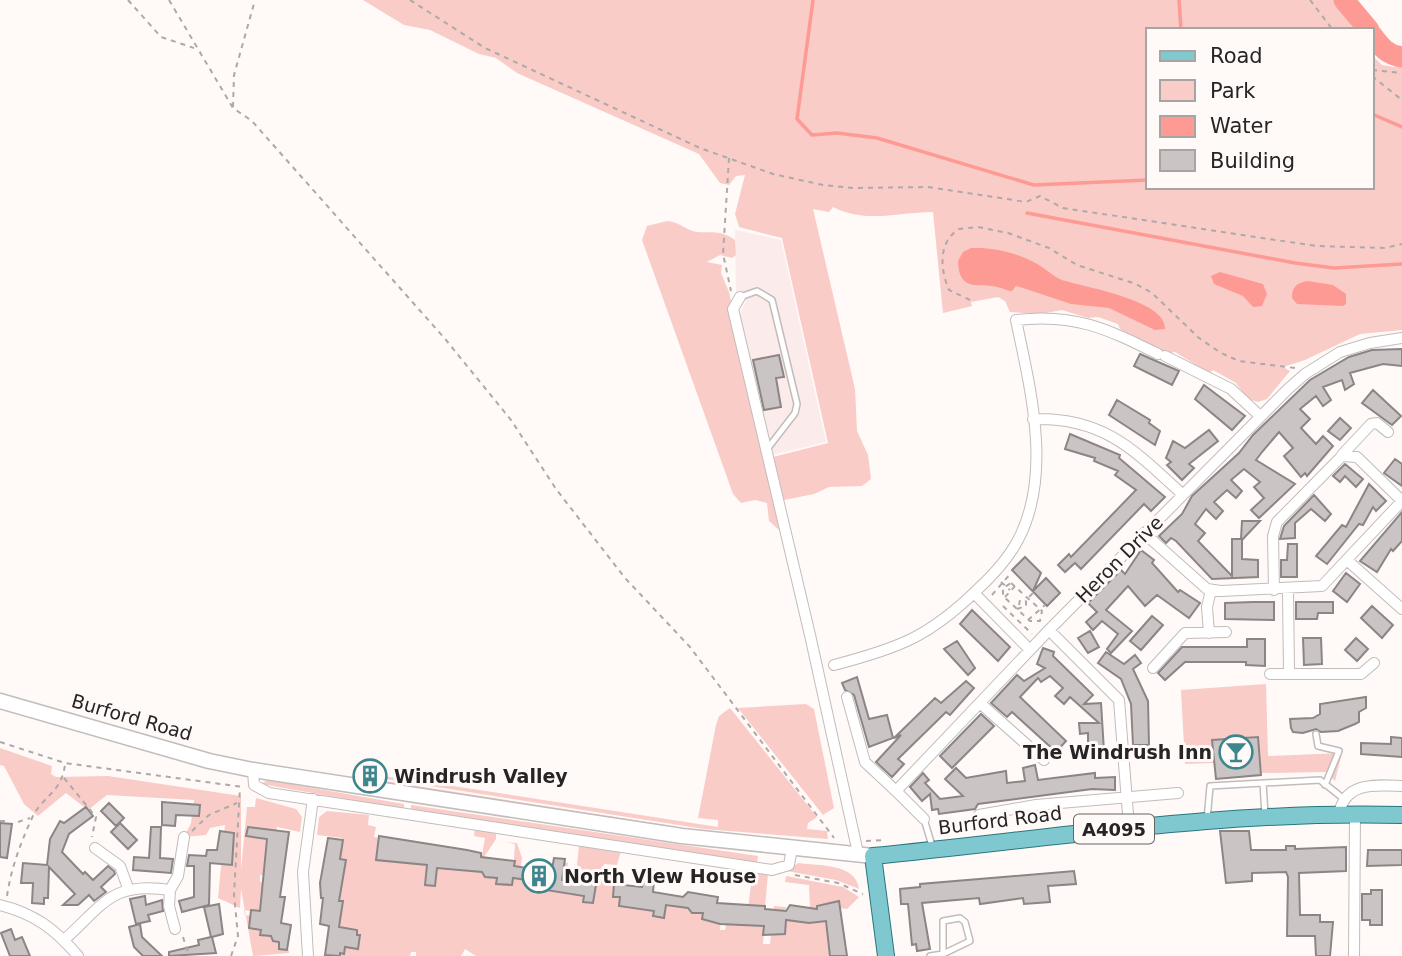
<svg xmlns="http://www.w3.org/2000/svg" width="1402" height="956" font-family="'DejaVu Sans',sans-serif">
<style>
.built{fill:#fbebea}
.green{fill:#f9ccc8}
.water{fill:#fe9a94}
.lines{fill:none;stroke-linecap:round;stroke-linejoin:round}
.stream{stroke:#fe9a94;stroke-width:3.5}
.river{stroke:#fe9a94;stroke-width:21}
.building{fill:#cac5c4;stroke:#8b8685;stroke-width:2}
.service-casing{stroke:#c2bcbb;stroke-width:8}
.minor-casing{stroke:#c2bcbb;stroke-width:12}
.secondary-casing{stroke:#c2bcbb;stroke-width:17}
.primary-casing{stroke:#29777e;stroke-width:18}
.path{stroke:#aea9a9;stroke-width:2;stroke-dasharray:5 5;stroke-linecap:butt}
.service{stroke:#fff;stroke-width:5}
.minor{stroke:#fff;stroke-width:10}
.secondary{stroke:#fff;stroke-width:14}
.primary{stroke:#80c8cf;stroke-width:16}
.labels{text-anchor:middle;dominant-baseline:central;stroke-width:6;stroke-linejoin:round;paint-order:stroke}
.shield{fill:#fff9f8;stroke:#676464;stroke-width:2}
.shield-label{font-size:18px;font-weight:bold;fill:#262424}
.street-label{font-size:19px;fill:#262424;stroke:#fff9f8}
.poi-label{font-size:19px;font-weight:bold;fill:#262424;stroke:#fff9f8;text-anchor:start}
</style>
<rect width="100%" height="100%" fill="#fff9f8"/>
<path class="built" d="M735 230 781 240 826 442 772 455 774 443 767 437 740 314 746 301 736 294Z"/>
<path class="green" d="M363 0H1334L1342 7 1354 30H1148V187H1372V55L1382 65 1394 67 1402 62V330L1360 334 1305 360 1283 367 1290 371 1267 399 1258 402 1248 399 1236 383 1213 370 1209 373 1175 352C1159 356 1135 337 1120 329L1118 324 1098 317 1088 318 1062 310 1040 314 1010 312 1005 301 998 297 971 302 972 306 943 313 933 212C898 212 867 224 833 207L829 212 813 209 855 389 857 431 868 455 871 479 862 486 829 487 814 494 784 500 773 457 828 443 782 238 739 227 735 214 745 175 736 176 729 185 720 183 699 154 517 73 496 58 479 54 430 30 404 25Z
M667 221C681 222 688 232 698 232 714 233 721 230 735 240L736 255 732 258 720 255 707 262 722 265 721 273 729 292 779 530 769 521 767 503 755 500 741 503 733 494 642 240 647 226Z
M1266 684 1268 756 1342 753 1335 781 1326 772 1262 773 1257 737 1213 740 1214 763 1185 764 1181 690Z
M806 704 814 709 834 808 823 815 738 708Z
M730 708 817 817 808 823 807 829 827 831 828 839 704 829 373 777V775L414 780 718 827V820L698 818 716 725 719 716Z
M0 748 52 766 51 774 56 777 108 776 241 796V870L247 807H255L256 798 296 809 302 817 300 832 277 827 269 875H260V882L279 885 262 913 244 910 245 915C266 918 266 929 274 941L286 943 279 949 289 950V953L253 956 241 889 240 908 218 898 225 825 210 828 206 835 184 837 191 823 194 800 107 795 88 810 66 793 38 816 24 804 4 766 0 765Z
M372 779 666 825 673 828 372 782Z
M267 780 404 804V809L261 784Z
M411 805 758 856 757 863 411 810Z
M327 811 369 815 368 825 376 827 374 837 379 838 376 860 397 863 398 853 453 869 479 872 485 838 474 836 475 829 496 832V839L482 860 497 878 496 884 512 885 515 844 506 842 517 843 522 858 519 879 541 882 564 862 568 863 565 894 584 896 583 902 592 903 598 878 602 879V882L614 884 613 896 654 911V916L664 917 668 894 683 896 682 907 704 910 703 919 714 921 722 904 720 930H725L727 917 729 925 746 924 751 885 732 878 735 869 768 874 765 906 750 905 749 924 762 926 765 922 763 944H770L774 906 786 907 778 935 785 934 786 920 807 923 810 909 809 885 785 882 786 876 843 887 859 897 847 909 839 908 838 901 817 906 819 921H828L829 927 844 926 827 930 830 956H476L465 949 461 956H416V952H411L410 956H340L344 953 345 948H341L351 929 335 927 325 903 346 860 339 858 342 838 317 835 319 817Z
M579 845 621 851 617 865 604 864 603 871 583 870 577 865Z
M798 863C819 866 856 863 859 889L836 880 787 871Z"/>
<path class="water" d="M971 248C994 247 1019 253 1039 265 1047 270 1053 276 1062 280 1083 287 1167 300 1165 329L1155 330 1109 308 1071 304 1023 288 1016 286 1012 291C1008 291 1005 289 1001 288 981 281 959 295 958 261L963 252Z
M1220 272 1263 284 1267 294 1262 306 1253 307 1243 296 1214 284 1211 276Z
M1308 281 1333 285 1346 294V304L1343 306 1297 304 1292 298C1292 286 1297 283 1308 281Z"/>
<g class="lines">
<path class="stream" d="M813 0 797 119 812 135 837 133 877 138 1034 185 1148 180
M1179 0 1181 30
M1372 114 1402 127
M1027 213 1295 263 1334 268 1402 264"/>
<path class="river" d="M1344 0 1369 30
M1372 35C1381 47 1387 55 1402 57"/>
</g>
<path class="building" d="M1402 349V366L1383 364 1350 373 1354 384 1345 390 1342 380 1323 387 1331 400 1323 406 1316 396 1300 409 1310 419 1301 428 1316 444 1323 436 1333 446 1307 476 1305 473 1301 477 1284 456 1293 448 1279 432 1262 452 1256 460 1295 484 1259 518 1251 510 1264 498 1254 487 1260 482 1244 469 1231 480 1242 491 1236 498 1227 490 1214 502 1223 511 1216 519 1206 509 1195 524 1205 533 1198 541 1232 576V539H1241L1242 521H1260L1242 540V559L1258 560V577L1212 579 1176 541 1171 538 1166 543 1159 536 1182 514 1192 496 1239 453 1253 435 1310 380 1349 357 1372 350Z
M1140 354 1179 371 1172 385 1134 366Z
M779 355 784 377 776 378 781 407 764 410 753 360Z
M1204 385 1245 416 1232 430 1195 399Z
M1373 390 1401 416 1392 425 1362 403Z
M1117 400 1150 420 1149 423 1160 431 1155 445 1109 415Z
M1340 418 1351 428 1340 440 1328 431Z
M1209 430 1218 441 1189 464 1194 468 1182 480 1167 465 1171 462 1166 458 1173 441 1185 448Z
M1070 434 1120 455 1119 458 1165 497 1151 511 1144 504 1081 569 1075 563 1065 572 1058 565 1069 554 1071 557 1136 490 1115 475 1118 471 1094 461 1095 458 1065 449Z
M1395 459 1402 464V486L1384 473Z
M1345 464 1363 479 1356 487 1345 476 1340 482 1333 476Z
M1369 484 1386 501 1376 511 1373 507 1363 525 1359 524 1327 564 1316 556 1342 525 1346 527Z
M1314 495 1331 514 1325 521 1311 509 1295 523V538L1280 539 1284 526Z
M1402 512V541L1393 551 1391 549 1377 572 1360 561Z
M1288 544H1297V577H1281V560H1287Z
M1141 550 1154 560 1152 563 1178 592 1180 590 1200 603 1189 618 1157 595 1145 606 1128 586 1106 610 1132 631 1111 653 1107 649 1118 634 1102 621 1093 630 1086 622 1097 612 1088 603 1121 570 1125 574Z
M1025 557 1041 573 1033 591 1046 578 1060 593 1047 606 1012 570Z
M1346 573 1360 584 1347 602 1333 591Z
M1253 602H1274V620L1225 619V603Z
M1296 602H1333V613H1318L1317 619H1296Z
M1372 606 1393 625 1382 638 1361 618Z
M972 610 1010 647 998 661 960 624Z
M1152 616 1163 625 1141 650 1130 641Z
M1090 631 1099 647 1088 653 1078 638Z
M1303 638H1321L1322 664 1304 665Z
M1356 638 1368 649 1357 661 1345 650Z
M1247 639H1265V666L1246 665V662H1185L1165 680 1158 673 1182 647H1247Z
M957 641 975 668 968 675 944 649Z
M1043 648 1054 652 1053 656 1093 695 1084 704 1101 703 1104 751H1088V733L1080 734 1079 723H1099L1070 697 1064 704 1055 696 1063 688 1050 676 1041 682 1038 678 1020 697 1066 741 1056 752 1012 712 1007 717 991 703 1017 675 1024 681 1045 668 1037 664Z
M1106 652 1124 664 1135 655 1141 663 1133 669 1148 701 1149 745H1133L1131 704 1121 679 1098 663Z
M857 677 869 719 887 715 893 738 869 747 854 695 845 690 842 683Z
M966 681 974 688 950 715 946 712 898 759 904 764 892 777 876 762 901 735 894 738 935 698 941 703Z
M1366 697V708L1359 712V722L1355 724 1338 731 1321 732 1316 729 1303 733 1293 732 1291 728 1290 719 1313 718 1320 714V704Z
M981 714 994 726 952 768 940 756Z
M1258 737 1261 775 1216 779 1212 740Z
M1391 737 1402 738V757L1361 754V743L1391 744Z
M1035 765 1038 780 1095 773V778L1115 777V790L1092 789 978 804 975 809 939 814 938 809 932 810 930 794 922 801 910 787 923 773 929 780 925 783 940 799 963 796 945 779 956 768 966 778 1006 771 1007 783 1025 781 1023 768Z
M162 802 200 805 199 816 176 815 175 826 162 825Z
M109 803 124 818 116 826 101 811Z
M86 807 93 816 69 834 62 852 83 874 85 872 93 880 108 866 114 871 115 874 101 887 106 892 94 901 89 895 78 905H63L75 894 49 867 48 898H44V904L32 903 33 883H21L23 863 47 865 50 839 60 821 64 823Z
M0 823 12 824 7 858 0 857Z
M120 823 137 840 128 849 111 832Z
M151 827H161L160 858 173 859 171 873 133 870 134 857 149 858Z
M248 827 289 832 280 897H285L281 923 291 925 287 950 279 949V942L273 941 271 936 260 935 261 930 249 928 251 910 260 911 267 839 246 836Z
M220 831 234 833 232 865 210 863 209 905 182 912 179 901 194 897V866H187L189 855 206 856 207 850H217Z
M1220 831H1249L1251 850H1286V846H1295V849L1346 847V871L1299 873 1300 915H1320V922H1333L1330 956H1316L1315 936H1287L1288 877 1286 872 1252 873V881L1226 883Z
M379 836 467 850 481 853V857L515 861 514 866 539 870 552 869 554 858 565 859 562 880 579 882 586 881 587 872 598 873 593 903 583 902 584 896 540 889 541 882 513 878 512 885 496 884 497 878 485 877 482 872 437 868 435 886 425 885 427 865 376 860Z
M328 838 343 840 340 859 346 860 339 901H343L339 927 357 930V935H360L358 949 345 947 344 954 340 953V956L325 955 329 926 320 924 323 898H321L320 883Z
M1368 850H1402V865L1367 866Z
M644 870 655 871 653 892 683 897 688 892 718 897 717 903 765 906V909L786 911 790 905 817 909V906L839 901 847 956H830L826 921 809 923 786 920 785 934 763 935 764 926 720 924 702 919 703 913H692L688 908 666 905 664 918 653 916 654 911 619 906 620 897H613L614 884 642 887Z
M1074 871 1076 884 1048 886 1050 902 1024 904 1023 898 980 904 979 898 922 903 930 949 917 951 916 944 912 945 908 904H901L900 889 920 887V884Z
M1371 890H1382V925H1370V920H1362V894H1371Z
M145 896 146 905 162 900 163 911 148 915 150 921 136 924 130 899Z
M219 904 223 934 212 937 216 953 169 956V952L199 945 198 940 211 937 204 907Z
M140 924 142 937 162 956H143L134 947 129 927Z
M11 929 15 940 22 937 30 956H10L1 933Z"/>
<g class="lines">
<defs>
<path id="service" d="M740 297 757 291 772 300 797 404 795 413 768 448
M1316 734 1318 746 1339 751 1325 785
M1263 783 1265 815
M924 819 933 849
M1207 820 1210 786 1320 780 1344 799
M930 956 943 954 970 941 965 922 960 918 943 921V954"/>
<path id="minor" d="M740 297 733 309 810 635 858 853
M1165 356 1231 389 1260 416
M1033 419C1104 417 1134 450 1182 494
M1342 455 1371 424 1377 423 1388 432
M1144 533 1207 589 1221 591 1322 586 1402 501 1357 457 1342 456 1277 522 1273 536 1274 590
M1348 561 1402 609
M1288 590 1289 673
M974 593 1030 650
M1049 630 1119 700 1129 827
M1209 633 1207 607 1211 590
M834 665C899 648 929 637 978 589 993 575 1008 559 1018 540 1053 474 1030 388 1016 320 1075 313 1107 329 1158 354
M1153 668 1185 633 1226 632
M1270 674H1361L1374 663
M847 697 865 762 896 791
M981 704 1044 760
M253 770 254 785 269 793 772 870 789 865 792 848
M1339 814C1345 781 1376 785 1402 786
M979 815 1036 805 1178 793
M924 819 896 791 1049 630 1288 389 1305 374 1340 352 1370 343 1402 338
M95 848 120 866 128 888
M170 890 178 876 184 837
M0 905C34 913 56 930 78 956
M64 940C104 904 112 881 170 890L169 906 175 929
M308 956 303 872 313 799
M1354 956 1355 813"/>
<path id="secondary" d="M0 701 209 761 253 770 682 836 873 856"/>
<path id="primary" d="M886 956 873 856C1050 839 1224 810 1402 815"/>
</defs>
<use href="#service" class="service-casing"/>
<use href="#minor" class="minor-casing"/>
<use href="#secondary" class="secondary-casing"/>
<use href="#primary" class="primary-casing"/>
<path class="path" d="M128 0 161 37 194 48
M169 0 233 108 252 121 446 340 511 420 556 489 625 578 690 647 834 838
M410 0 485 48 700 148 773 174 823 185 853 188 928 187 1026 202 1040 196 1063 208 1316 246 1385 248 1402 244
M1310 0 1333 30
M1372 70 1402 73
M1372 76 1402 100
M233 107 234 75 255 0
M729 158 723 254 731 291
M970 300 949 290C940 269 938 242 959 229L978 227 1008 233 1049 248 1077 265 1136 284 1152 293 1199 338 1221 353 1239 361 1295 368
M1001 582 1010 590
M1011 583 1042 611 1040 621H1030L1003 596V588Z
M992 595 1011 573
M1005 597 1015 586
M1019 605 1020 600H1025
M1003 606 1032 634
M1017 609 1026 606V600L1033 593
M1028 620 1045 605
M0 742 65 763 243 787
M64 778 96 817 92 837
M0 821H7
M18 822 30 818
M192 831 209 815 237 803
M866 841 885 840
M795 875 838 883 863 894
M7 896C11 869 20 844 32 818 42 796 62 793 65 764
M183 937 189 956
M231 956 238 936 234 894 240 788"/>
<use href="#service" class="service"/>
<use href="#minor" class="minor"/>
<use href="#secondary" class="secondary"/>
<use href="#primary" class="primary"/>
</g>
<defs>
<symbol id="bar-ring" viewBox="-11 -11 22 22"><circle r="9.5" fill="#fff9f8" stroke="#3e868d" stroke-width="1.5"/><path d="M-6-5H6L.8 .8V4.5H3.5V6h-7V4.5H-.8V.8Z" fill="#3e868d"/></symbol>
<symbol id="building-ring" viewBox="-11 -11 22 22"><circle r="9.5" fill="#fff9f8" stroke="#3e868d" stroke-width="1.5"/><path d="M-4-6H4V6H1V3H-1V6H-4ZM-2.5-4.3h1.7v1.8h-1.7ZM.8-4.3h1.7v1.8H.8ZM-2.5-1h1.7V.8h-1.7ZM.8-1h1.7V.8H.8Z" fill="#3e868d"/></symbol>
</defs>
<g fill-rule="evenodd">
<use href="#bar-ring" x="1217" y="733" width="38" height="38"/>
<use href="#building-ring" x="351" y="757" width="38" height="38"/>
<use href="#building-ring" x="520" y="857" width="38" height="38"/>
</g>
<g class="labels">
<rect class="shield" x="1074" y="814.5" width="80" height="29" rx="5"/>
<g class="shield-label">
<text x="1114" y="829">A4095</text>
</g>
<g class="street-label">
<text transform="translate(1119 559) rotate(-45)">Heron Drive</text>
<text transform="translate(132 717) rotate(16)">Burford Road</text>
<text transform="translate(1000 820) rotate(-7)">Burford Road</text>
</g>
<g class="poi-label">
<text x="1212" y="752" text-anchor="end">The Windrush Inn</text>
<text x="394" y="776">Windrush Valley</text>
<text x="564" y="876">North Vlew House</text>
</g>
</g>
<rect x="1146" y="28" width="228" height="161" fill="#fff9f8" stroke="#a8a4a3" stroke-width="2"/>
<rect x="1160" y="51" width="35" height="10" fill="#80c8cf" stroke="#a8a4a3" stroke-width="2"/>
<text x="1210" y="63" font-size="21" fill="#262424">Road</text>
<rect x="1160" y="80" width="35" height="21" fill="#f9ccc8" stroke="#a8a4a3" stroke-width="2"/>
<text x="1210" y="98" font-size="21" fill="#262424">Park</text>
<rect x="1160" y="116" width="35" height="21" fill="#fe9a94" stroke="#a8a4a3" stroke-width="2"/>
<text x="1210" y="133" font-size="21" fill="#262424">Water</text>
<rect x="1160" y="150" width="35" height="21" fill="#cac5c4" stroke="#a8a4a3" stroke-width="2"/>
<text x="1210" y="168" font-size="21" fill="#262424">Building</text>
</svg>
